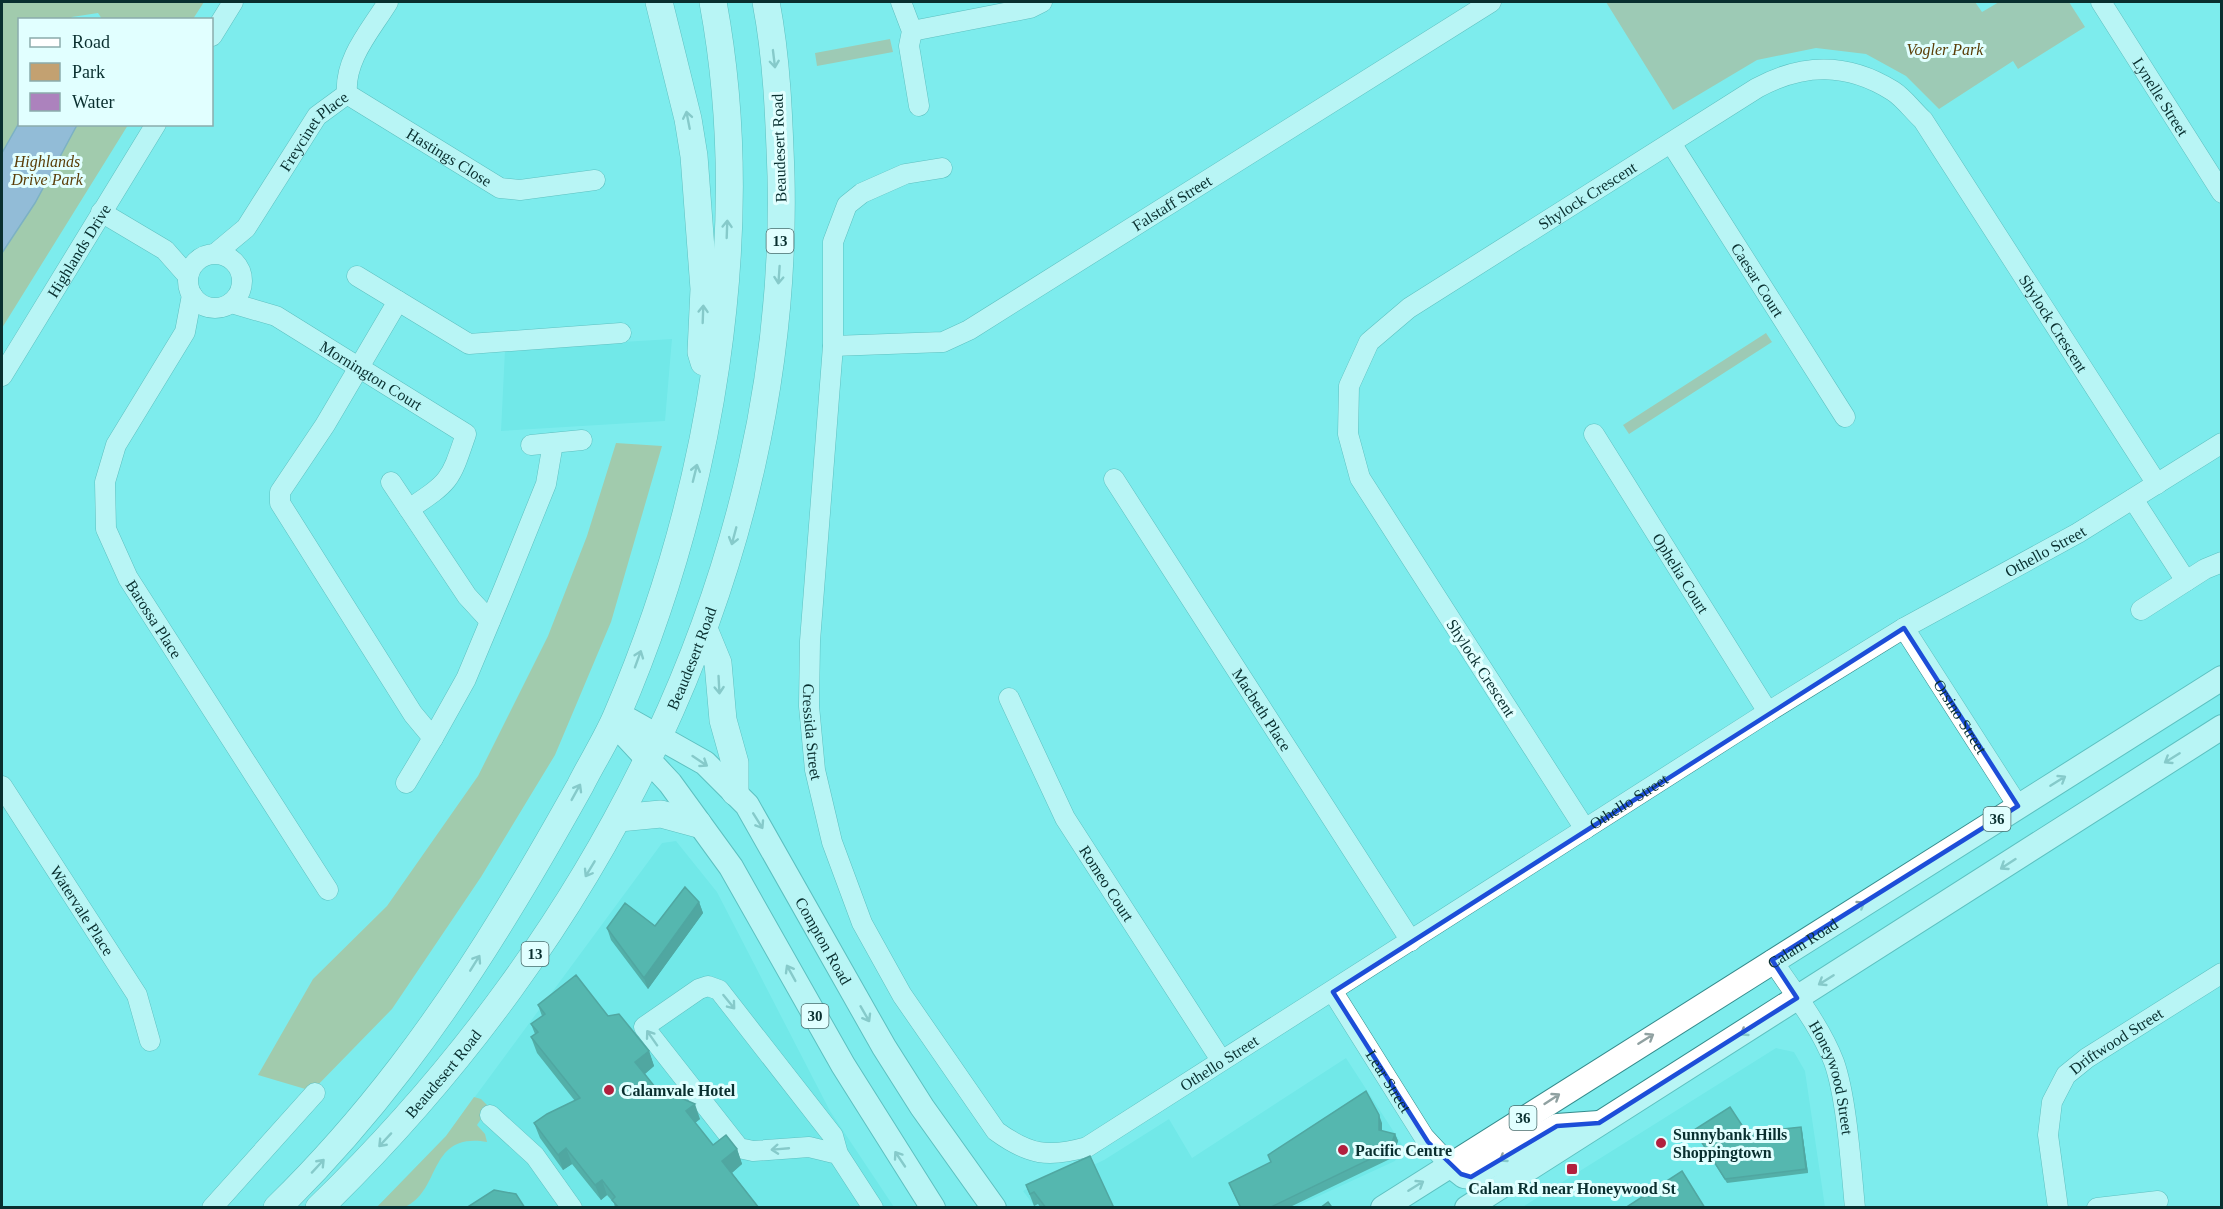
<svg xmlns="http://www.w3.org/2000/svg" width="2223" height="1209" font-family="Georgia,serif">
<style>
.built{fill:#62e2e3}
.green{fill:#c3a171}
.forest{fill:#cda261}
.water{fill:#ac82bd;stroke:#7b6992;stroke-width:1.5}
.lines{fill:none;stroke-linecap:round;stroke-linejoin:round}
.minor-casing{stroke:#348b8c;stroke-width:21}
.major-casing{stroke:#348b8c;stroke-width:26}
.highway-casing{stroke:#348b8c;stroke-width:28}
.minor{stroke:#fff;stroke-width:20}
.major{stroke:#fff;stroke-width:24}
.highway{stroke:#fff;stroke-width:27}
.wall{fill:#1f6556}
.shaded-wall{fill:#195246}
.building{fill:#247564;stroke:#195246;stroke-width:1.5}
.oneway{stroke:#90a1a1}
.marked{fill:none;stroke:#1d4ed8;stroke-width:4.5;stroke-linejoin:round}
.poi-dot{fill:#b2203e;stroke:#e1ffff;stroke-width:2}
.labels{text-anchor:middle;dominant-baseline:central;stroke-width:6;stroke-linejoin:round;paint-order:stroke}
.shield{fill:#e1ffff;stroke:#4a6d6d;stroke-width:1.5}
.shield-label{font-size:15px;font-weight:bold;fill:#092f2f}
.park-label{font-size:16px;font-style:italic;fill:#5b3e08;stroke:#e1ffff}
.street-label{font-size:16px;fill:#092f2f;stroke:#e1ffff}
.poi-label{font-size:16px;font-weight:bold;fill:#092f2f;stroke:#e1ffff;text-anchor:start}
</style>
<rect width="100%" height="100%" fill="#7deced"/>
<path class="built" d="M672 339 665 421 501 431 505 349Z
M676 841 717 892 830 1111 894 1207 376 1208 446 1136 662 843Z
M1776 1048 1794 1052 1805 1071 1825 1207 1521 1208Z
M1346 1058 1403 1146 1395 1161 1295 1207H1035L1023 1191 1040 1181 1054 1183 1104 1160 1169 1119 1192 1158Z"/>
<path class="green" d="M1606 2H1975L1982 12 1999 2H2069L2085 27 2018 69 2013 61 1939 109 1906 76 1866 54 1816 48 1757 60 1673 110Z
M890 39 893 52 817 66 815 53Z
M1766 333 1772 342 1629 434 1623 425Z"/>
<path class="forest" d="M2 2H204L193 19H102L98 13 72 17 70 19 20 20 19 123 2 153Z
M77 125H128L2 328V253L35 203Z
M616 443 662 446 611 622 555 755 481 877 392 1009 312 1091 258 1075 313 979 387 906 478 776 548 636 587 536Z
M474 1097 481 1099 489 1107 477 1125 485 1134 487 1142C427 1132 442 1191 405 1207 397 1209 384 1207 376 1208L446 1136Z"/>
<path class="water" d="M19 123 77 125 35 203 2 253V153Z"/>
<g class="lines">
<defs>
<g id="minor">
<path d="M901 2 912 31 909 46 919 106"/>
<path id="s1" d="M2101 2 2222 193"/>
<path d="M912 31 1030 8 1042 2"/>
<path d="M212 36 233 2"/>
<path id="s2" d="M347 94 500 188 520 190 595 180"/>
<path id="s3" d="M1671 143 1845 417"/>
<path id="s4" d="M942 168 905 174 862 193 847 205 833 242V346L810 641 809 706 815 770 832 842 862 923 902 995 996 1131C1029 1155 1048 1158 1087 1147L1768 712 1904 628 2078 533 2222 443"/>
<path d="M101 212 165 250 188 276"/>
<path id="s5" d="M216 253 246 228 317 116 347 94C344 59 371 30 388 2"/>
<circle cx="215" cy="281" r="27"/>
<path d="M357 276 469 344 621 333"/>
<path id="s6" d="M192 295 185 332 116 445 105 482 106 529 128 578 328 890"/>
<path d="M398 301 325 425 280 492V503L413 714 433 738 466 679 504 588 546 484 553 443"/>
<path id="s7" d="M231 303 276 316 466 434C450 481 451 481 409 509"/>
<path id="s8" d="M833 346 943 342 969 330 1491 2"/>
<path id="s9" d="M2 376 156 124"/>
<path id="s10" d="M1594 434 1768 712"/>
<path d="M531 445 582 440"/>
<path id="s11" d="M1114 479 1411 941"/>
<path d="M391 482 467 596 490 621"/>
<path d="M2133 499 2186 581"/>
<path d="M2141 610 2205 569 2222 562"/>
<path id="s12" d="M1904 628 2018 806"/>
<path id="s13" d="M1009 698 1065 818 1221 1060"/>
<path d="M406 783 433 738"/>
<path id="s14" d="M2 786 137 995 150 1041"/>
<path id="s15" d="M1585 829 1360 478 1348 434 1349 386 1369 342 1409 308 1757 88C1803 63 1847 62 1893 91 1904 98 1913 111 1923 120L2157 484"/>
<path id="s16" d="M1772 960C1794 993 1820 1026 1834 1062 1847 1099 1851 1167 1855 1208"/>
<path id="s17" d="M1333 992 1424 1137 1450 1165"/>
<path d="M490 1115 535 1156 572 1208"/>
<path d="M838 1154 809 1147 753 1151 739 1148 644 1027 699 989 708 986 719 990 833 1136 838 1154 873 1208"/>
<path d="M212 1208 315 1093"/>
<path id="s18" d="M2058 1208 2048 1135 2052 1102 2066 1075 2087 1058 2222 973"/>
<path d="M2097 1208 2158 1201"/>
</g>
<g id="major">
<path id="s19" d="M618 714 705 763 747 805 884 1047 922 1107 994 1208"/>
<path d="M614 723 670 783 731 867 843 1065 933 1208"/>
<path d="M1450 1165 1464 1176 1471 1177 1557 1126 1599 1123"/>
<path id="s20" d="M1383 1208 2222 678"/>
<path d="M1467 1208 2222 727"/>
</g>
<g id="highway">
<path d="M659 2 688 119 694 156 704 289 701 352 704 362"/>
<path d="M704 629 718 663 723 720 735 763V792"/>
<path d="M619 818 661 814 698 824"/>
<path d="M277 1208C368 1119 440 1021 506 913 532 871 556 829 580 786 592 762 607 739 617 715 710 499 756 234 713 2"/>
<path id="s21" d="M319 1208C597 939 790 569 781 176 779 118 777 59 766 2"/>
</g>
</defs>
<use href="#minor" class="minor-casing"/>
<use href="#major" class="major-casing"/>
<use href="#highway" class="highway-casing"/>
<use href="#minor" class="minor"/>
<use href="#major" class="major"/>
<use href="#highway" class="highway"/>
</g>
<path class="wall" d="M699 902 703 913 648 989 611 940 607 928 655 926Z
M538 1005 608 1016 649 1051 654 1066 645 1074 655 1087 700 1119 695 1123 713 1145 737 1149 742 1164 732 1173 759 1208H615L614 1203 607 1195 601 1200 572 1164 563 1170 540 1138 534 1123 575 1101 537 1053 531 1037 535 1034 531 1024 542 1016Z
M1382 1123V1131L1395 1134 1398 1141 1392 1158 1288 1208H1240L1229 1183Z
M1801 1127 1802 1131 1808 1173 1727 1183 1696 1134 1694 1130 1747 1133Z
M1026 1185 1114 1208H1041L1038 1204 1034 1206Z"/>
<path class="shaded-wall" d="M699 902 703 913 648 989 644 978Z
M649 1051 654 1066 641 1077 635 1062Z
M695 1104 700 1119 691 1126 686 1111Z
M1379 1115 1382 1123V1138L1379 1130Z
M1801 1127 1802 1131 1808 1173 1806 1169Z
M1395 1134 1398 1141 1392 1158 1389 1150Z
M566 1148 572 1164 563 1170 558 1155Z
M737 1149 742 1164 728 1176 722 1161Z
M602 1180 607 1195 601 1200 595 1185Z"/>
<path class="building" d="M685 887 699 902 644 978 607 928 625 903 655 926Z
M576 975 608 1016 619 1014 649 1051 635 1062 655 1087 695 1104 686 1111 713 1145 726 1135 737 1149 722 1161 759 1208H619L612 1200 615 1197 602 1180 595 1185 566 1148 558 1155 534 1123 547 1114 580 1098 531 1037 538 1032 531 1024 545 1014 538 1005Z
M1366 1091 1379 1115V1130L1395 1134 1389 1150 1269 1208H1241L1229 1183 1271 1162 1268 1155Z
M1730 1107 1747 1133 1801 1127 1806 1169 1725 1179 1694 1130Z
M1090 1156 1114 1208H1046L1034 1192 1030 1194 1026 1185Z
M1682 1171 1705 1208H1625Z
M494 1190 516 1194 525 1208H466Z
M1328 1202 1331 1206 1328 1208H1320Z"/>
<defs><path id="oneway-shaft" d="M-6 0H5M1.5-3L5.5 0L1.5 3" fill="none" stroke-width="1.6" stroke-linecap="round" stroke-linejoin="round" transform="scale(1.5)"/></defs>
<g class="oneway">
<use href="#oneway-shaft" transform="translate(774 59) rotate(83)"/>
<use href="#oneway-shaft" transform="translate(688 120) rotate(-101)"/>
<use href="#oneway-shaft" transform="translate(727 229) rotate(-88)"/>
<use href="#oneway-shaft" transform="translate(779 275) rotate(94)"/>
<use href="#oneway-shaft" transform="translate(703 314) rotate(-88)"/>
<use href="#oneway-shaft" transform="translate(695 473) rotate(-76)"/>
<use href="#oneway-shaft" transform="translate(734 536) rotate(105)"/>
<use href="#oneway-shaft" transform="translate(638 659) rotate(-70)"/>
<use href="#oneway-shaft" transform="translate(719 685) rotate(87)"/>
<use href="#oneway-shaft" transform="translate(2172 758) rotate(148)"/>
<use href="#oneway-shaft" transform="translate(700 761) rotate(34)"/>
<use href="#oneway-shaft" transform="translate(2058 781) rotate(-32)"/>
<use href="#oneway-shaft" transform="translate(576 792) rotate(-61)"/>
<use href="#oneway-shaft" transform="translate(758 821) rotate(58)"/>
<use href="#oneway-shaft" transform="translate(2008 864) rotate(147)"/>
<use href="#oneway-shaft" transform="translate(590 869) rotate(121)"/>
<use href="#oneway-shaft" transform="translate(1857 907) rotate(-32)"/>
<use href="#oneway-shaft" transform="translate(475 963) rotate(-58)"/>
<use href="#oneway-shaft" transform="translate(791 973) rotate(-119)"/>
<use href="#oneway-shaft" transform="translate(1826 980) rotate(148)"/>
<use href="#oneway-shaft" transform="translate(729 1002) rotate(51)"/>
<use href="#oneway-shaft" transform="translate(865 1014) rotate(60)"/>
<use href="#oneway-shaft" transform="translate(1748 1030) rotate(148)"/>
<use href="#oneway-shaft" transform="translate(652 1038) rotate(-125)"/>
<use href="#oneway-shaft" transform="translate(1646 1039) rotate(-32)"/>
<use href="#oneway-shaft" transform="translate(1552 1099) rotate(-33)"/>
<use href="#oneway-shaft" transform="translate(385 1140) rotate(133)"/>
<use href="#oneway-shaft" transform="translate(780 1149) rotate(175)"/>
<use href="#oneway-shaft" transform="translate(1507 1156) rotate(147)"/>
<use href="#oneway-shaft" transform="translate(900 1159) rotate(-124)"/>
<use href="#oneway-shaft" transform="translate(318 1166) rotate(-47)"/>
<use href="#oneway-shaft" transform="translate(1416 1186) rotate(-32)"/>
</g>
<path d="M0 0H2223V1209H0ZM1904 628 2018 806 1772 960 1797 998 1599 1123 1557 1126 1471 1177 1461 1174 1428 1142 1333 992Z" fill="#7deced" fill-opacity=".55" fill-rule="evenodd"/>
<path class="marked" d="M1904 628 2018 806 1772 960 1797 998 1599 1123 1557 1126 1471 1177 1461 1174 1428 1142 1333 992Z"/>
<g class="poi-dot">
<circle cx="609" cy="1090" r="6"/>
<circle cx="1661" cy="1143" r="6"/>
<circle cx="1343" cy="1150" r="6"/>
<rect x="1566" y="1163" width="12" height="12" rx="3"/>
</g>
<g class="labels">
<g class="shield">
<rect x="766.5" y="229" width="27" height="24" rx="4.5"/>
<rect x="1983.5" y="807" width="27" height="24" rx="4.5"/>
<rect x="521.5" y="942" width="27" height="24" rx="4.5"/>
<rect x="801.5" y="1004" width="27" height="24" rx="4.5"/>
<rect x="1509.5" y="1106" width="27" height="24" rx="4.5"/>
</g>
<g class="shield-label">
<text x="780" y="241">13</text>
<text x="1997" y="819">36</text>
<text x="535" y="954">13</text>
<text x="815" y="1016">30</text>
<text x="1523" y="1118">36</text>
</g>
<g class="park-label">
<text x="1945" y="49">Vogler Park</text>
<text x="47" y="161">Highlands<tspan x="47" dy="18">Drive Park</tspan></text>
</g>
<g class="street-label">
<text stroke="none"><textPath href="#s1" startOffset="112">Lynelle Street</textPath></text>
<text stroke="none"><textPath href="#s5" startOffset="158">Freycinet Place</textPath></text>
<text transform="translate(779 148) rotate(-92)">Beaudesert Road</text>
<text stroke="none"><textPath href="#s2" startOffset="120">Hastings Close</textPath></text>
<text stroke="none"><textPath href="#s15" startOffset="822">Shylock Crescent</textPath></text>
<text stroke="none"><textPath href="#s8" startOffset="378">Falstaff Street</textPath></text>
<text stroke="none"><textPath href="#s9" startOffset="147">Highlands Drive</textPath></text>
<text stroke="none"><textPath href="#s3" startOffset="162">Caesar Court</textPath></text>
<text stroke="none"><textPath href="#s15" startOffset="1450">Shylock Crescent</textPath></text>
<text stroke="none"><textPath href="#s7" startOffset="159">Mornington Court</textPath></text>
<text stroke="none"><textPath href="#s4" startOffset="2306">Othello Street</textPath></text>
<text stroke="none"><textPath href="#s10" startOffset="164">Ophelia Court</textPath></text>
<text stroke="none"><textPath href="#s6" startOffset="358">Barossa Place</textPath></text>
<text stroke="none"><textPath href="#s21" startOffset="669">Beaudesert Road</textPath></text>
<text transform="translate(1481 668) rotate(57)">Shylock Crescent</text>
<text stroke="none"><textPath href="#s11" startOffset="274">Macbeth Place</textPath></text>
<text stroke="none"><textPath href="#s12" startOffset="105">Orsino Street</textPath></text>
<text stroke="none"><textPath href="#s4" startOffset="634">Cressida Street</textPath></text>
<text stroke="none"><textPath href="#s4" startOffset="1820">Othello Street</textPath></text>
<text stroke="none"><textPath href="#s13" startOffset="210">Romeo Court</textPath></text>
<text stroke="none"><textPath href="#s14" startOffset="148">Watervale Place</textPath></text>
<text stroke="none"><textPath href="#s19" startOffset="315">Compton Road</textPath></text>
<text stroke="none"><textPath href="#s20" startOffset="496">Calam Road</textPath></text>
<text stroke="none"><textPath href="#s18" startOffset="198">Driftwood Street</textPath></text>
<text stroke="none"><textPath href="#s4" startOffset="1334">Othello Street</textPath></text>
<text stroke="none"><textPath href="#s21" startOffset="183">Beaudesert Road</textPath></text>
<text stroke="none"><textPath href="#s16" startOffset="134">Honeywood Street</textPath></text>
<text stroke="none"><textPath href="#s17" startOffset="105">Lear Street</textPath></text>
</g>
<g class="poi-label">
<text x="621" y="1090">Calamvale Hotel</text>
<text x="1673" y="1134">Sunnybank Hills<tspan x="1673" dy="18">Shoppingtown</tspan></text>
<text x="1355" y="1150">Pacific Centre</text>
<text x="1572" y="1188" text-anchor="middle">Calam Rd near Honeywood St</text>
</g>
</g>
<rect width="2223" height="1209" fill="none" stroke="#092f2f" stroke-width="6"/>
<rect x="18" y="18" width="195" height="108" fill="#e1ffff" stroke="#8bacac" stroke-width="1.5"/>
<rect x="30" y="38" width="30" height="9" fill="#ffffff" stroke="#8bacac" stroke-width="1.5"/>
<text x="72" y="48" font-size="18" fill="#092f2f">Road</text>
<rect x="30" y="63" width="30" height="18" fill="#c3a171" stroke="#8bacac" stroke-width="1.5"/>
<text x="72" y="78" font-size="18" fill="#092f2f">Park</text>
<rect x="30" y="93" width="30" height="18" fill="#ac82bd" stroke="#8bacac" stroke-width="1.5"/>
<text x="72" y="108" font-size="18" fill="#092f2f">Water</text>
</svg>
